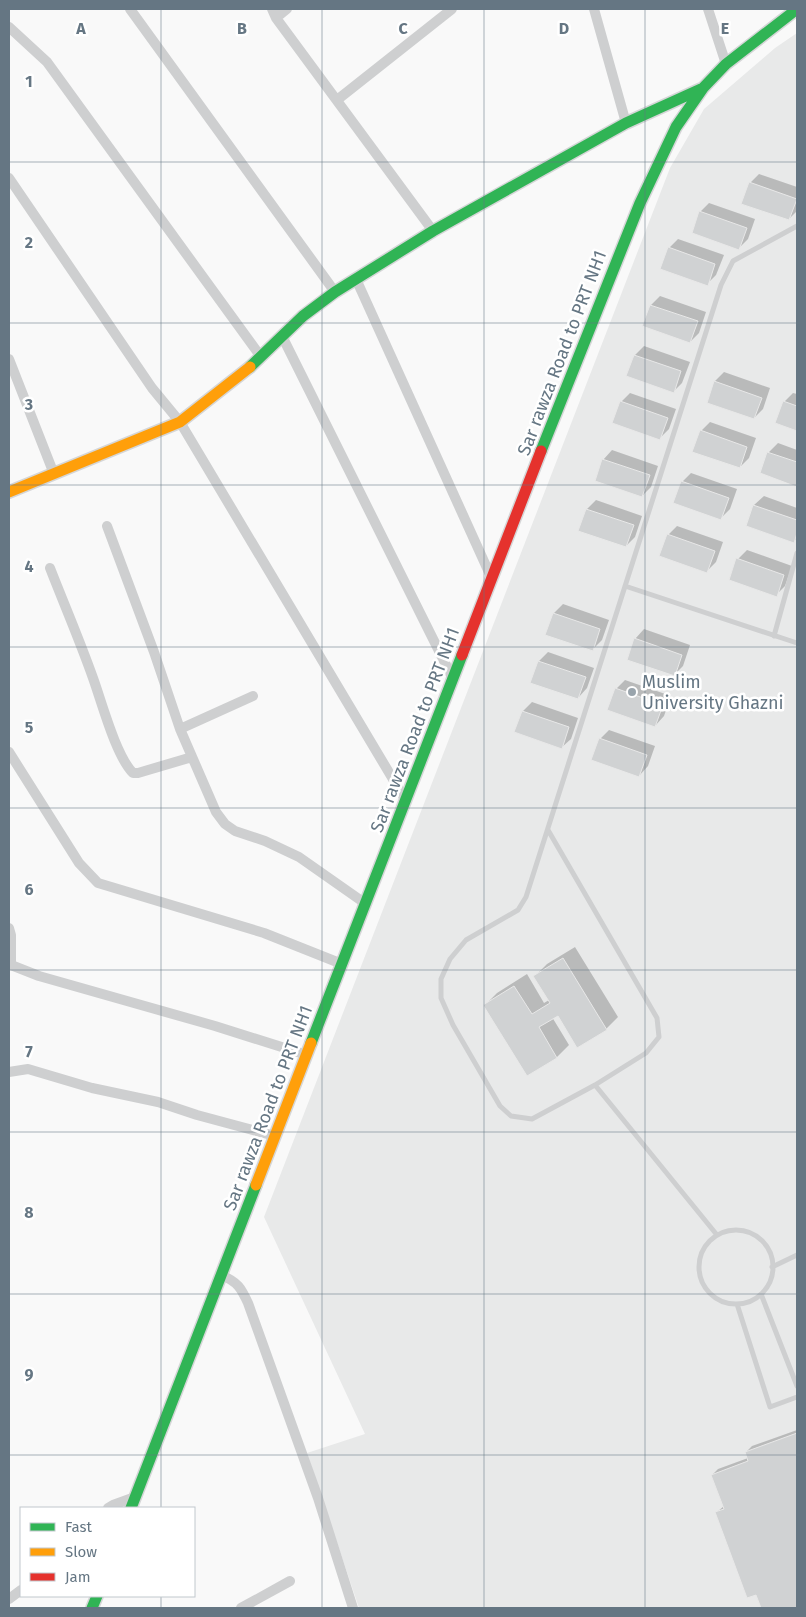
<svg xmlns="http://www.w3.org/2000/svg" width="806" height="1617" font-family="'Fira Sans',sans-serif">
<style>
.built{fill:#e8e9e9}
.shadow{fill:#0003}
.building{fill:#d0d2d3;stroke:#e8e8e8}
.lines{fill:none;stroke-linecap:round;stroke-linejoin:round}
.fast-casing{stroke:#d5d6d7;stroke-width:14}
.slow-casing{stroke:#d5d6d7;stroke-width:14}
.jam-casing{stroke:#d5d6d7;stroke-width:14}
.lane{stroke:#cecfd0;stroke-width:5}
.street{stroke:#cecfd0;stroke-width:10}
.fast{stroke:#30b455;stroke-width:11}
.slow{stroke:#ff9f0a;stroke-width:11}
.jam{stroke:#e5322d;stroke-width:11}
.grid{fill:none;stroke:#657683;stroke-width:1;stroke-opacity:0.55}
.poi-dot{fill:#99a4ac;stroke:#fff;stroke-width:2}
.labels{text-anchor:middle;dominant-baseline:central;stroke-width:5;stroke-linejoin:round;paint-order:stroke}
.street-label{font-size:18px;fill:#657683;stroke:#fff}
.poi-label{font-size:18px;fill:#657683;stroke:#fff;text-anchor:start}
.grid-label{font-size:16px;text-anchor:middle;font-weight:bold;fill:#657683;stroke:#fff;stroke-width:5;stroke-linejoin:round;paint-order:stroke}
</style>
<rect width="100%" height="100%" fill="#f9f9f9"/>
<path class="built" d="M797 33V1608H359L307 1453 365 1434 264 1217 670 168 704 109 775 48Z"/>
<path class="shadow" d="M759 174 797 187V211L789 219 750 183Z
M709 203 755 219 748 239 739 248 700 212Z
M678 239 724 255 716 275 707 284 669 248Z
M660 296 706 312 699 333 690 342 651 305Z
M644 346 690 362 682 383 673 392 635 355Z
M724 372 770 388 763 409 754 418 708 402 715 381Z
M630 393 676 409 669 429 660 438 621 402Z
M793 393 797 394V429L777 422 784 402Z
M710 422 756 438 749 458 740 467 701 431Z
M778 443 797 450V485L762 473 769 452Z
M612 450 658 466 651 487 642 496 603 460Z
M691 473 737 489 730 509 721 518 682 482Z
M764 496 797 508V538L793 542 747 525 754 505Z
M596 500 642 516 635 537 626 546 587 509Z
M677 526 723 542 716 562 707 571 668 535Z
M747 550 792 566 785 586 776 595 738 559Z
M563 604 609 620 602 640 592 650 554 613Z
M644 629 690 645 683 666 674 675 635 639Z
M548 652 594 668 587 688 578 698 532 682 539 661Z
M625 680 671 696 664 716 655 726 616 689Z
M532 702 578 718 571 739 561 748 516 732 523 711Z
M609 730 655 746 648 766 639 776 600 739Z
M575 947 618 1017 606 1029 558 1014 552 1017 569 1045 557 1057 528 1075 485 1005 497 993 527 974 544 1003 549 1000 535 976 547 964Z
M797 1430V1608H762L757 1594 717 1512 724 1506 712 1475 718 1469 748 1458 746 1452 752 1446Z"/>
<path class="building" d="M749 182 797 199 789 220 741 204Z
M699 211 747 228 739 250 692 233Z
M668 247 715 264 708 286 660 269Z
M650 305 698 321 690 343 642 326Z
M634 355 681 371 674 393 626 376Z
M714 381 762 398 754 419 707 403Z
M620 401 668 418 660 440 612 423Z
M783 401 797 406V431L775 423Z
M700 430 747 447 740 468 692 452Z
M767 452 797 462V487L760 473Z
M602 459 650 475 642 497 595 481Z
M681 481 729 498 721 520 673 503Z
M753 505 797 520V533L794 543 746 526Z
M586 509 634 525 626 547 578 531Z
M667 534 715 551 707 573 659 556Z
M736 558 784 575 777 597 729 580Z
M553 613 600 629 593 651 545 635Z
M634 638 682 655 675 676 627 660Z
M538 661 586 677 578 699 530 683Z
M615 688 663 705 655 727 607 710Z
M522 711 569 727 562 749 514 732Z
M599 738 647 755 639 777 591 760Z
M563 958 607 1030 577 1048 558 1016 539 1027 557 1058 527 1076 483 1005 514 986 532 1014 550 1003 533 976Z
M797 1433V1608H761L756 1595 747 1598 715 1512 724 1509 711 1475 748 1461 745 1452Z"/>
<g class="lines">
<defs>
<path id="fast" d="M250 367 303 316 335 292 433 231 626 123 701 89
M541 451 640 203 676 127 703 88 726 64 797 9
M311 1043 462 655
M131 1508 256 1185
M92 1608 97 1596"/>
<path id="slow" d="M9 492 180 422 250 367
M256 1185 311 1043"/>
<path id="jam" d="M462 655 541 451"/>
</defs>
<use href="#fast" class="fast-casing"/>
<use href="#slow" class="slow-casing"/>
<use href="#jam" class="jam-casing"/>
<path class="lane" d="M625 586 797 643
M774 636 797 553
M548 830 657 1018 659 1037 646 1053 595 1085 717 1235
M595 1085 532 1119 511 1116 500 1106 453 1025 441 998V979L450 959 466 940 518 910 526 897 721 285 733 261 797 226
M699 1267a37 37 0 1 1 74 0a37 37 0 1 1-74 0Z
M772 1267 797 1255
M761 1294 797 1386
M737 1304 770 1407 797 1397"/>
<path class="street" d="M130 9 335 292
M272 9 276 18 433 231
M594 9 626 123
M708 9 726 64
M276 18 287 9
M9 27 47 62 261 357
M337 100 452 9
M9 178 152 388 180 422 406 801
M356 279 492 579
M282 336 453 679
M9 359 54 474
M107 526 154 652 180 729 216 812 225 824 235 831 265 841 299 857 366 904
M50 568C64 604 80 641 93 678 102 703 116 756 133 773H138L192 757
M180 729 253 696
M9 752 79 863 98 883 264 933 342 964
M9 928 11 935V965L39 976 215 1026 307 1055
M9 1072 28 1069 92 1088 158 1102 197 1115 275 1136
M221 1275C238 1282 241 1288 248 1303L318 1498 353 1608
M108 1508 113 1505 135 1497
M9 1599 21 1590
M241 1608 290 1581"/>
<use href="#fast" class="fast"/>
<use href="#slow" class="slow"/>
<use href="#jam" class="jam"/>
</g>
<path class="grid" d="M161 9V1508M322 9V1608M484 9V1608M645 9V1608M9 162H797M9 323H797M9 485H797M9 647H797M9 808H797M9 970H797M9 1132H797M9 1294H797M9 1455H797M161 1596V1608"/>
<circle class="poi-dot" cx="632" cy="692" r="5"/>
<g class="labels">
<g class="street-label">
<text transform="translate(562 353) rotate(-69)">Sar rawza Road to PRT NH1</text>
<text transform="translate(415 730) rotate(-69)">Sar rawza Road to PRT NH1</text>
<text transform="translate(268 1108) rotate(-69)">Sar rawza Road to PRT NH1</text>
</g>
<g class="poi-label">
<text x="642" y="682">Muslim<tspan x="642" dy="21">University Ghazni</tspan></text>
</g>
</g>
<g class="grid-label">
<text x="81" y="34">A</text>
<text x="242" y="34">B</text>
<text x="403" y="34">C</text>
<text x="564" y="34">D</text>
<text x="725" y="34">E</text>
<text x="29" y="87">1</text>
<text x="29" y="248">2</text>
<text x="29" y="410">3</text>
<text x="29" y="572">4</text>
<text x="29" y="733">5</text>
<text x="29" y="895">6</text>
<text x="29" y="1057">7</text>
<text x="29" y="1218">8</text>
<text x="29" y="1380">9</text>
</g>
<rect width="806" height="1617" fill="none" stroke="#657683" stroke-width="20"/>
<rect x="20" y="1507" width="175" height="90" fill="#ffffff" stroke="#c1c8cd"/>
<rect x="30" y="1523" width="25" height="8" fill="#30b455" stroke="#c1c8cd"/>
<text x="65" y="1532" font-size="15" fill="#657683">Fast</text>
<rect x="30" y="1548" width="25" height="8" fill="#ff9f0a" stroke="#c1c8cd"/>
<text x="65" y="1557" font-size="15" fill="#657683">Slow</text>
<rect x="30" y="1573" width="25" height="8" fill="#e5322d" stroke="#c1c8cd"/>
<text x="65" y="1582" font-size="15" fill="#657683">Jam</text>
</svg>
